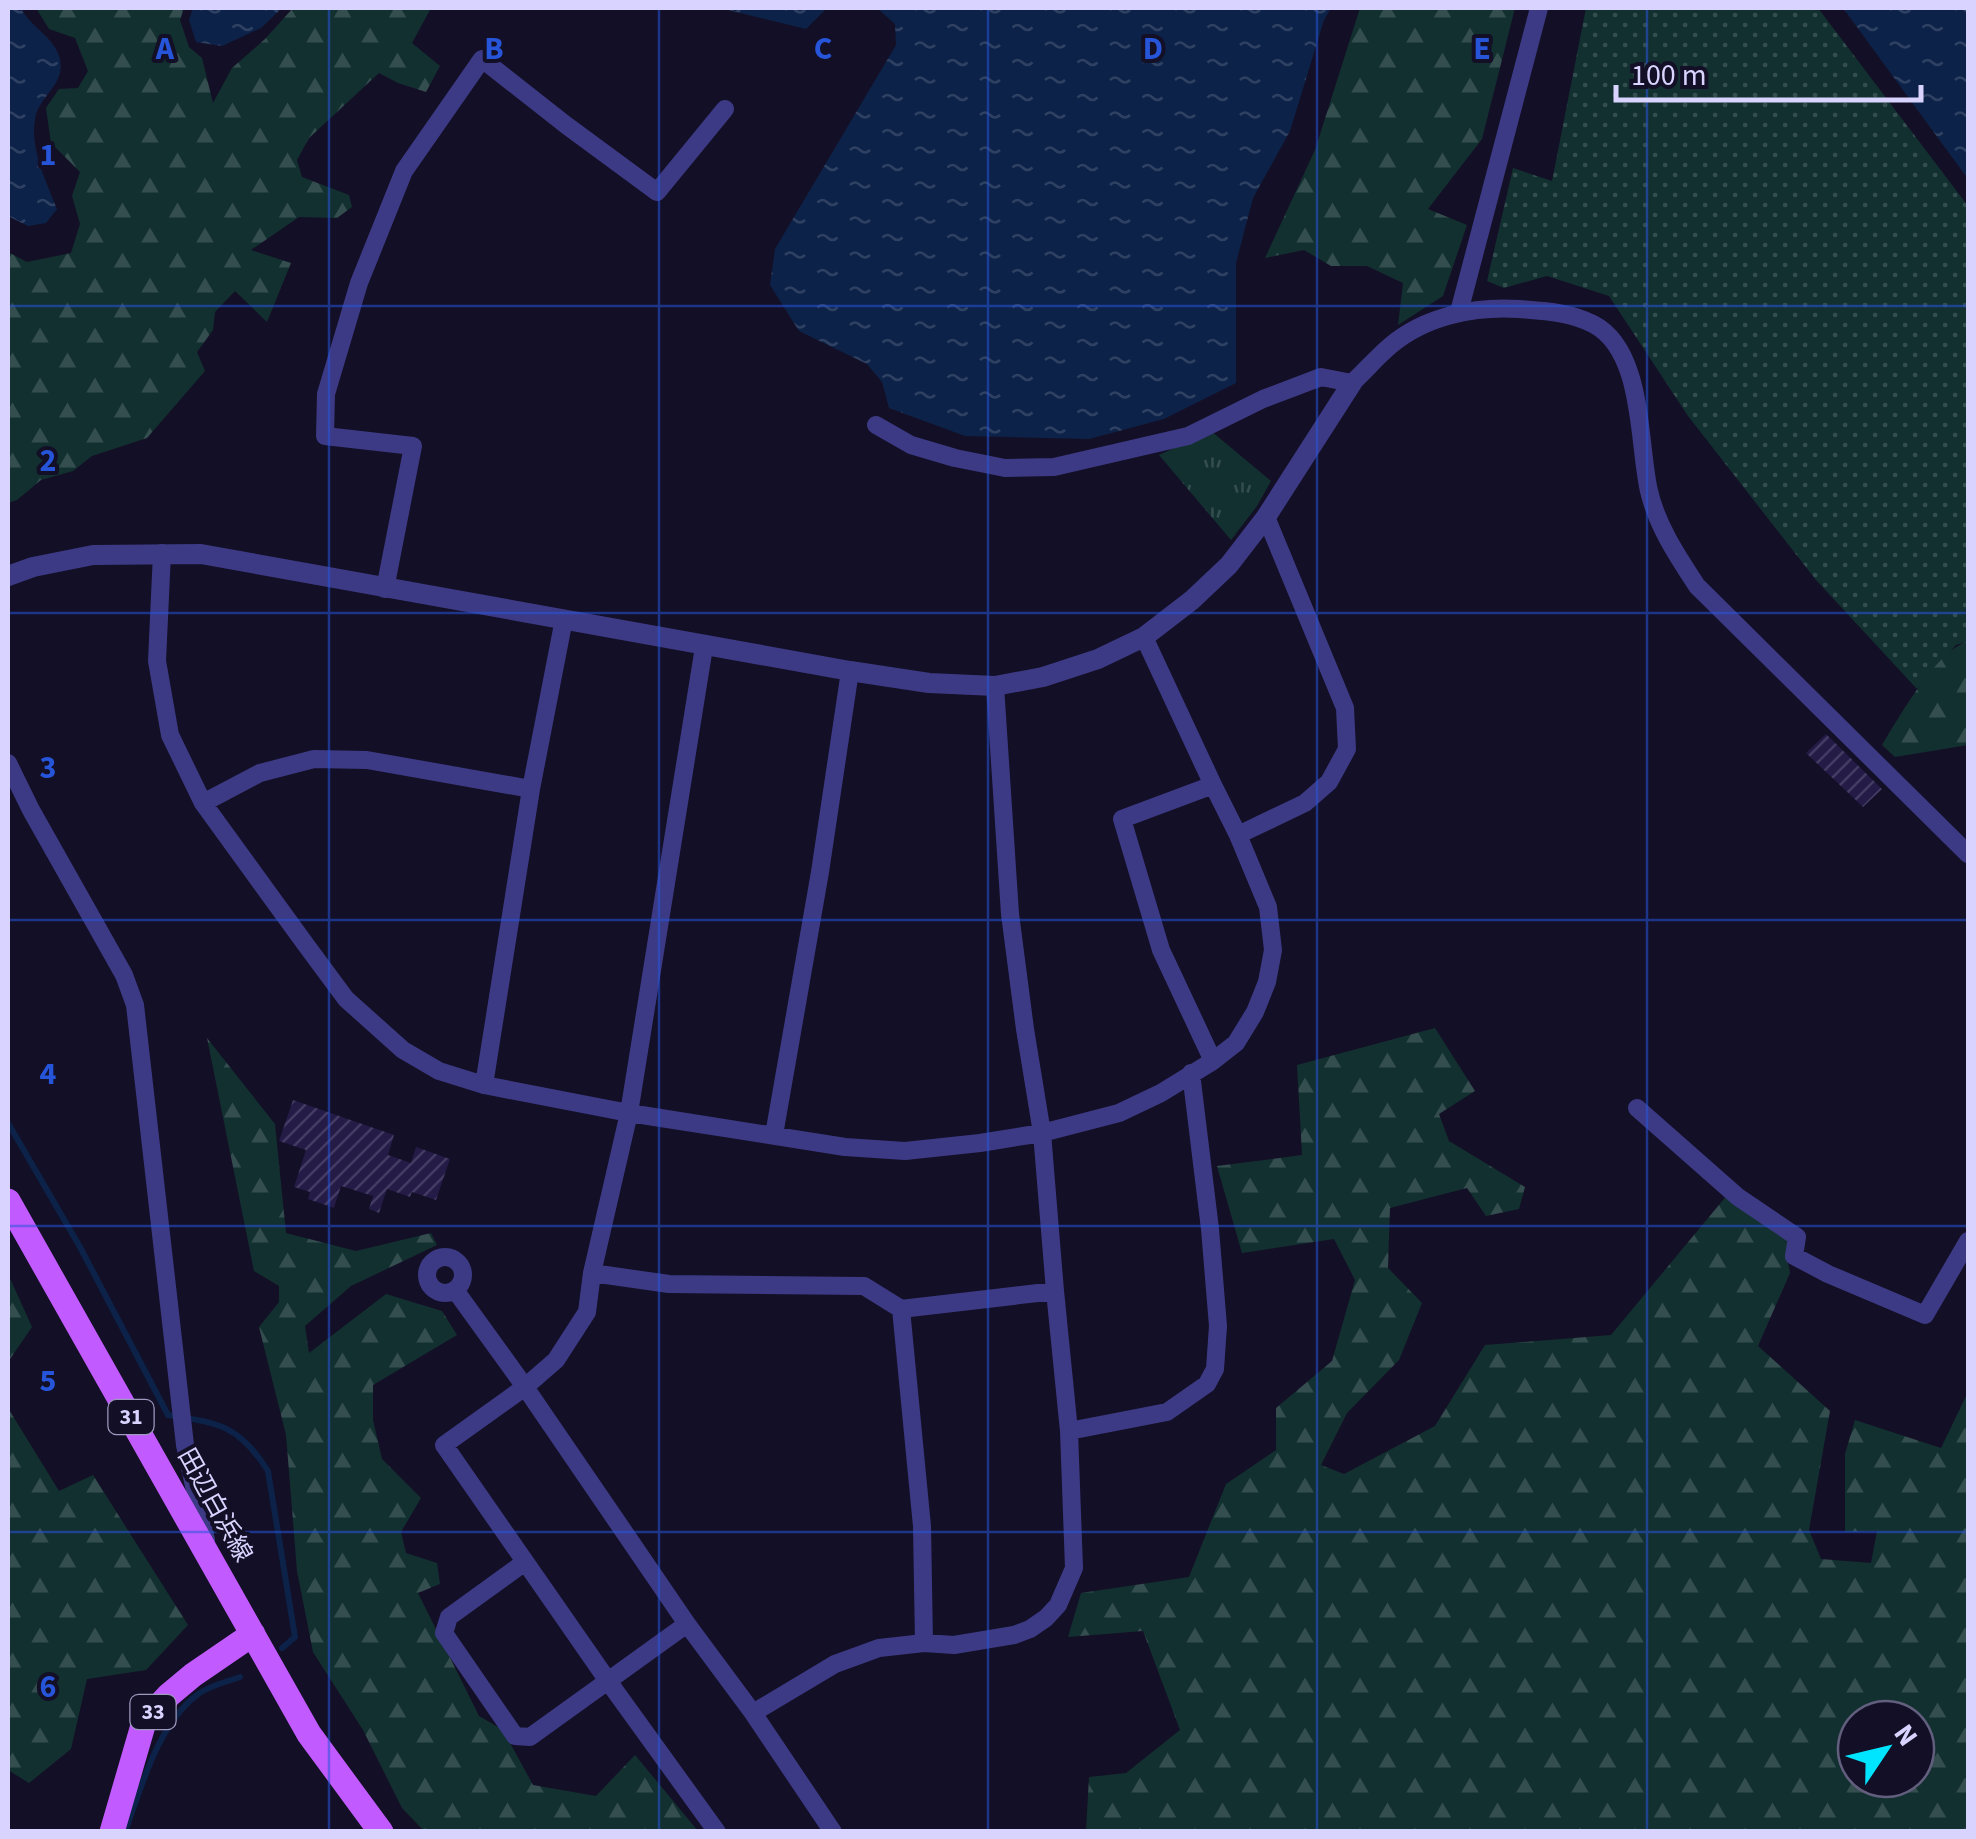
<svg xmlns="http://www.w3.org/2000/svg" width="1976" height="1839" font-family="'Source Sans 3','Noto Sans JP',sans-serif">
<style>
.grass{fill:url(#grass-dots)}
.forest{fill:url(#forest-firs);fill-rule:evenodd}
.park{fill:url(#park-tufts)}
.water{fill:url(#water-ripples)}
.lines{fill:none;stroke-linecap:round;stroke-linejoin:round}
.stream{stroke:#0c2248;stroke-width:6}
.building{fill:url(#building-hatch)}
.minor{stroke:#3d3a85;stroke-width:18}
.tertiary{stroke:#3d3a85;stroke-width:20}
.primary{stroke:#c25bff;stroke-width:25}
.grid{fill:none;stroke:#2655da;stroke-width:2.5;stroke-opacity:0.55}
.labels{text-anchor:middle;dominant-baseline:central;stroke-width:8;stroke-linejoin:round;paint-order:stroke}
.shield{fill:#130f26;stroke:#9e99be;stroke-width:2.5}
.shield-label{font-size:22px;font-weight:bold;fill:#d9d4ff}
.street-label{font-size:25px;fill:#d9d4ff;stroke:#130f26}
.grid-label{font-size:32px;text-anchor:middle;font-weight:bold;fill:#2655da;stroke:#130f26;stroke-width:8;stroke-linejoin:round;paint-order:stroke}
</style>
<defs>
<pattern id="grass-dots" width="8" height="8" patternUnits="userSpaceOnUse" patternTransform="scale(2.5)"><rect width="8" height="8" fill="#12302f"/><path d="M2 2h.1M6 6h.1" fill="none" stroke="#344d4e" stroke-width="1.8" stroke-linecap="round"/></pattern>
<pattern id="forest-firs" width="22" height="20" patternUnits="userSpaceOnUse" patternTransform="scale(2.5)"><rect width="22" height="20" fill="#12302f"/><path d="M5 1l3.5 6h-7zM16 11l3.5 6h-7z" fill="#344d4e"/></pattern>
<pattern id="park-tufts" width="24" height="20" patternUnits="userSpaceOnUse" patternTransform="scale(2.5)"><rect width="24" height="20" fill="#12302f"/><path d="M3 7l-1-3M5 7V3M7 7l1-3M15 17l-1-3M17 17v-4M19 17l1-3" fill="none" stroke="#344d4e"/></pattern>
<pattern id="water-ripples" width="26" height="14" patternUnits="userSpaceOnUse" patternTransform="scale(2.5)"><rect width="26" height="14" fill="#0c2248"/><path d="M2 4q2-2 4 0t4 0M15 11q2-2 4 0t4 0" fill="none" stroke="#2f4163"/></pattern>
<pattern id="building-hatch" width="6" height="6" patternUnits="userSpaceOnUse" patternTransform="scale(2.5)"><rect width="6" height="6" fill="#241b47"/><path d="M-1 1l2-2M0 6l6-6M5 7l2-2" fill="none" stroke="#433b63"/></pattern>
</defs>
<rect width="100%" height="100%" fill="#130f26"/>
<path class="grass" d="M1586 8H1818L1968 206V641L1956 645 1917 689 1816 580 1688 416 1609 296 1547 276 1504 288 1487 281 1513 168 1552 181Z"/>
<path class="forest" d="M36 8H184L180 20 189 47 202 58 213 103 232 68 265 39 293 8H431L412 43 440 66 426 92 398 83 379 73 309 138 297 160 302 177 349 195 352 207 337 218 299 217 251 250 291 263 267 322 235 291 215 312 213 330 197 352 205 371 147 438 92 456 73 471 41 480 17 500 8 503V252L27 262 71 253 80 224 72 196 80 172 51 143 46 108 59 89 78 88 88 71 75 38 49 29Z
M1360 8H1515L1482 139 1428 209 1467 225 1443 296 1398 325 1403 283 1367 266H1331L1304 250 1265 258 1315 150Z
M1968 641V745L1895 757 1882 745C1900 716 1936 651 1968 641Z
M1435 1028 1475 1091 1439 1114 1449 1141 1525 1187 1519 1209 1486 1216 1467 1188 1390 1208 1388 1268 1422 1303 1399 1360 1347 1413 1321 1465 1344 1474 1435 1426 1485 1345 1611 1335 1728 1194 1793 1239 1787 1257 1790 1273 1758 1346 1830 1411 1809 1530 1821 1559 1871 1563 1877 1531 1845 1532V1454L1855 1420 1941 1448 1968 1392V1831H1086L1089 1777 1126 1773 1180 1730 1143 1631 1068 1637 1081 1593 1189 1577 1226 1484 1276 1450V1408L1332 1361 1355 1280 1334 1239 1242 1253 1217 1166 1302 1155 1297 1065ZM1856 1719H1916V1779H1856Z
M207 1038 275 1124 286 1233 356 1251 431 1233 437 1245 351 1286 305 1326 309 1353 386 1294 442 1311 457 1335 373 1385V1420L382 1459 421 1498 401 1532 406 1553 437 1563 440 1584 418 1593 479 1716 503 1730 533 1785 596 1796 635 1755 698 1831H424L402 1808 363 1730 313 1652 297 1571 286 1435 259 1327 279 1302V1286L254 1271Z
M8 1274 32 1327 8 1362Z
M8 1408 59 1491 93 1475 188 1625 146 1670 87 1679 71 1749 29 1783 8 1770Z"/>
<path class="park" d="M1211 431 1271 481 1257 506 1231 540 1159 455Z"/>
<path class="water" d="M8 8H21C30 27 52 35 59 56 68 84 39 95 35 119 30 150 46 181 57 209L46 223 28 226 8 216Z
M193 8H282L261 28 222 46 196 42 189 20Z
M720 8H827L806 29Z
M877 8H1331L1324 20 1290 131 1253 198 1236 263V383L1164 419 1089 439 965 436 889 408 882 382 867 364 799 331 770 285 775 249 896 45 895 24Z
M1843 8H1968V179Z"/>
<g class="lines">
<path class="stream" d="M8 1123 80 1247 168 1415C219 1423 239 1425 268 1471L295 1637 282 1648
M125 1832C141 1788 158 1724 197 1695 208 1686 226 1682 240 1677"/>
</g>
<path class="building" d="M1826 734 1882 789 1863 807 1806 753Z
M293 1100 394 1135 388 1155 411 1163 416 1147 450 1159 436 1200 412 1192 410 1197 387 1189 379 1213 369 1209 373 1196 341 1186 334 1208 308 1199 310 1192 294 1187 306 1150 279 1141Z"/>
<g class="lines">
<path class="minor" d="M1459 312 1539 8
M876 425 911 445 955 458 1005 468 1054 467 1188 436 1263 399 1321 377 1352 383C1365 371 1377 357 1390 346 1425 316 1475 306 1519 309 1544 311 1570 312 1593 324 1644 350 1638 443 1649 491 1657 526 1678 557 1697 586L1968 854
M162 553 157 661 170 735 203 803 306 945 346 999 403 1050 439 1071 484 1085 629 1113 845 1147 905 1151 980 1143 1042 1133 1119 1113 1161 1093 1213 1061 1236 1043 1255 1012 1267 982 1273 950 1268 907 1238 835 1213 785 1144 637
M385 589 413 446 325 436 326 394 359 283 404 171 482 59 566 125 657 192 725 109
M704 647 629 1113 592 1273 587 1312 556 1360 525 1387 444 1445 608 1681 717 1832
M8 763 31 810 124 975 135 1005 185 1445 206 1540
M1213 785 1122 819 1161 950 1213 1061
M203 803 260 773 314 759 367 760 531 789
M1238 835 1305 803 1329 782 1347 749 1345 708 1266 517
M484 1085 531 789 564 619
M1637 1108 1738 1197 1797 1237 1794 1256 1828 1274 1925 1315 1968 1241
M774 1135 820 872 850 671
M427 1275a18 18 0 1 1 36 0a18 18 0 1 1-36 0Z
M592 1273 669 1284 864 1286 901 1309 1055 1291
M455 1290 525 1387 687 1624 753 1713 833 1832
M901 1309 922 1526 924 1643
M1069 1431 1167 1412 1207 1384 1215 1369 1218 1326 1210 1229 1191 1073
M525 1562 449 1617 444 1633 515 1736 530 1737 687 1624
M753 1713 835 1664 879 1648 924 1643 954 1645 1014 1635 1030 1629 1046 1618 1058 1605 1074 1568 1069 1431 1055 1291 1042 1133 1025 1029 1010 914 995 686"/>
<path class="tertiary" d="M8 576 33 567 93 555 201 554 850 671 929 683 995 686 1043 677 1098 659 1144 637 1192 600 1229 565 1266 517 1352 383"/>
<path class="primary" d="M8 1201 309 1734 381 1832
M112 1832 144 1722 169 1695 193 1675 253 1634"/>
</g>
<path class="grid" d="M329 8V1832M659 8V1832M988 8V1832M1317 8V1832M1647 8V1832M8 306H1968M8 613H1968M8 920H1968M8 1226H1968M8 1532H1968"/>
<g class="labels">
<g class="shield">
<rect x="108.5" y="1400" width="45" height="34" rx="8"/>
<rect x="130.5" y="1695" width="45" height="34" rx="8"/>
</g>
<g class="shield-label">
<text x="131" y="1417">31</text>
<text x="153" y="1712">33</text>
</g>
<g class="street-label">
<text transform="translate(215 1505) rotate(61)">田辺白浜線</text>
</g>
</g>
<g class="grid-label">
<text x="165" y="59">A</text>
<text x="494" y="59">B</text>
<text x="823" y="59">C</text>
<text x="1153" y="59">D</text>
<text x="1482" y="59">E</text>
<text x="48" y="165">1</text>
<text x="48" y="471">2</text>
<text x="48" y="778">3</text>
<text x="48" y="1084">4</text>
<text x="48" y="1391">5</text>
<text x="48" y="1697">6</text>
</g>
<rect width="1976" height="1839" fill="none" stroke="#d9d4ff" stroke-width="20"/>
<g transform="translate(1886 1749) rotate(55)"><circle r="48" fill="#130f26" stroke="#625e7d" stroke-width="2.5"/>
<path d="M0-8L18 38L0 25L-18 38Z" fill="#00e5ff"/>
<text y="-15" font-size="28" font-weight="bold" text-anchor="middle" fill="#d9d4ff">N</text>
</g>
<path d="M1616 85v15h305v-15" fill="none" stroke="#d9d4ff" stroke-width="5"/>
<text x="1631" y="85" font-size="30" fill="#d9d4ff" stroke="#130f26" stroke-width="8" paint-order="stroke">100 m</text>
</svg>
